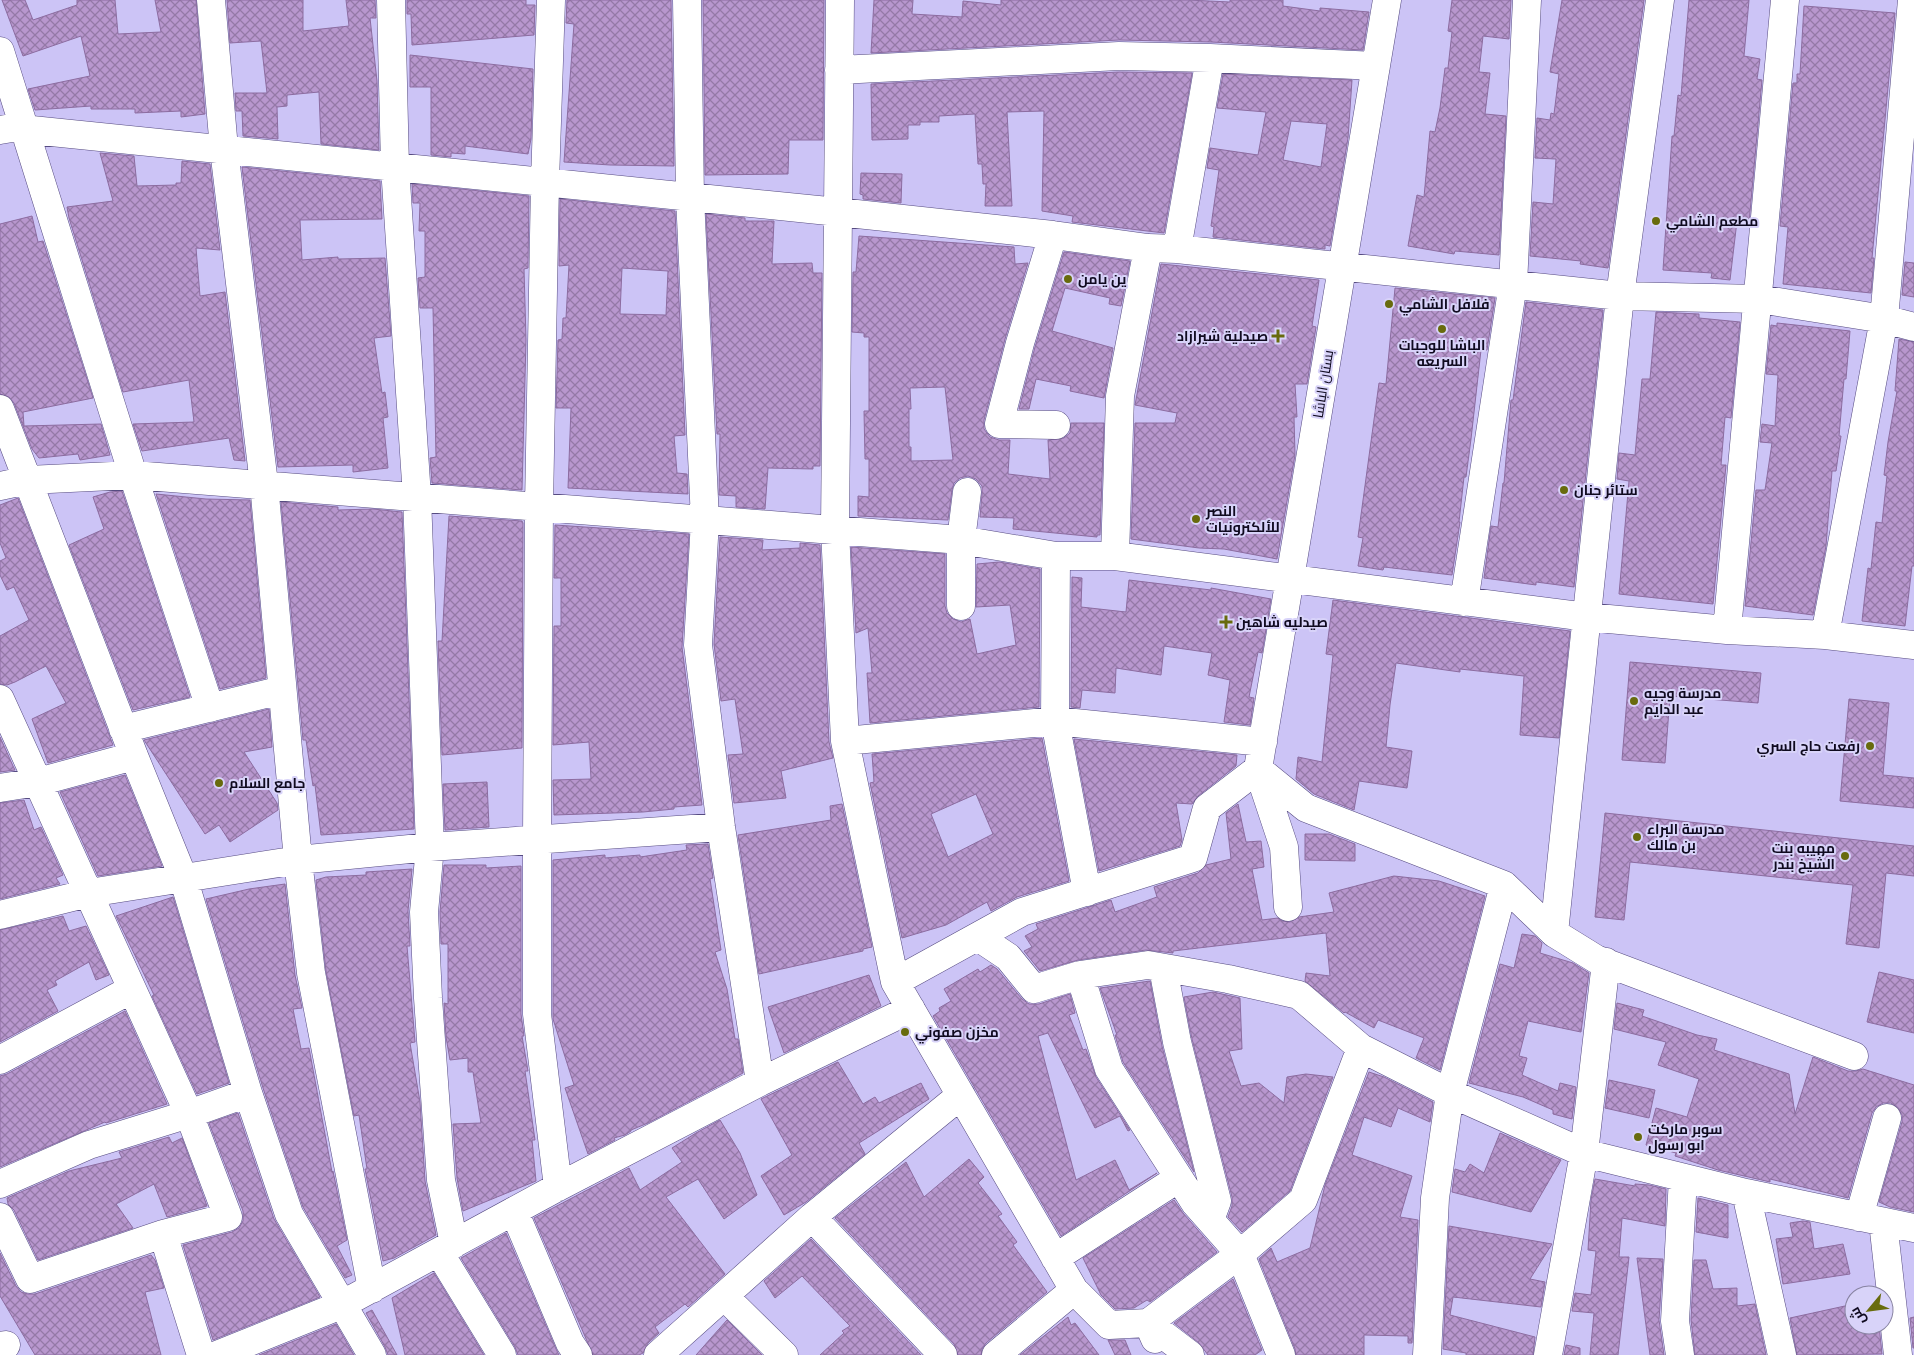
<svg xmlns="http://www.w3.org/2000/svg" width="1914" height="1355" font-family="'PT Sans',Cairo,sans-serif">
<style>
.building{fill:url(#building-cross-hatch);stroke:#8c6ca0;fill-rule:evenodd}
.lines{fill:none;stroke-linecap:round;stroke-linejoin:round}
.minor-casing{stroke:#564b81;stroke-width:29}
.minor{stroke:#fff;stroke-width:28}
.poi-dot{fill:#686b0d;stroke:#d8d3f9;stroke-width:2}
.labels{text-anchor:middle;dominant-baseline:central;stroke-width:4;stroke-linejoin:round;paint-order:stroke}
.poi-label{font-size:14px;font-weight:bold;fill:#0f0a1f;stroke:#d8d3f9;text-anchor:start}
.street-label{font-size:14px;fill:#0f0a1f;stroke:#d8d3f9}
</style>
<defs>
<pattern id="building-cross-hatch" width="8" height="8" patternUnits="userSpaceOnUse" patternTransform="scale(1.25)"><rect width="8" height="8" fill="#b897ce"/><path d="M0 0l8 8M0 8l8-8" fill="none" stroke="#9479a7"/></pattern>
</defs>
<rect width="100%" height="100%" fill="#ccc4f6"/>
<path class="building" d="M2 0H25L33 20 77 5V0H115L118 34 161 32 155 0H196L205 114 181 117V111L135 113V109H91V106L35 110 28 89 90 76 81 36 23 56Z
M227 0H303V31L349 26 346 0H375L376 18H370L377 81 379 150 321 144 319 92 287 95V106L277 107 278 139 243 136 242 111H236L235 93H267L261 41 230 43Z
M407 0H526V5H535L534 35 412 45 411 14H407Z
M567 0H671L674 166 610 165 564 162 574 24 566 23Z
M703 0H824L823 140H789L788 174 705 175Z
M874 0H913L912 14 962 17 963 1 1001 5V0H1188L1230 2V0H1283V6L1320 11V8L1369 12 1363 50 1211 42 1119 40 871 53Z
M1452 0H1511L1509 39 1483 36 1479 72 1490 73 1485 114 1506 116 1499 255 1455 251 1454 254 1408 246 1417 195 1424 197 1430 131 1435 132 1440 108 1445 68H1448L1452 32 1448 31Z
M1562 0H1644L1608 268 1580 264 1581 261 1530 256 1533 202 1553 204 1556 159 1535 158 1537 118 1550 120 1551 113 1554 114 1559 74 1550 72Z
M1689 0H1749L1744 56 1760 59 1757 79 1762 80 1749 223 1737 221 1730 280 1711 278 1712 273 1663 270 1672 136H1674L1678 95 1681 96Z
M1804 6 1895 13 1872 258H1874L1871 293 1783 284 1788 227 1780 226 1793 83H1797V74H1800Z
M410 55 533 69 531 139 528 154 465 146V154L451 153V157L431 155V87H410Z
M1119 72 1192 73 1164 233 1072 222 1073 216 1042 211 1044 111 1007 112 1012 206H985L986 184H983L982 164H978L975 114 939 116V122H920V125H908V139L872 140 871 84Z
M1223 74 1352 80 1348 138 1330 246 1325 245V249L1213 237 1214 227 1211 226 1219 170 1207 168 1210 148 1258 155 1266 112 1217 108ZM1291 121 1327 124 1321 167 1283 160Z
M100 153 134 156 137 186 176 185V183H181L182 161 210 164 220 250 196 248 200 296 225 292 245 461 234 460 229 438 142 451 133 424 194 422 189 380 123 392 69 218 67 207 113 201Z
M242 167 380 181 382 219 300 220 302 260 338 257V259L385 258 391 336 374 338 382 393 385 392 388 417 383 418 388 468 353 472V465L278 467Z
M861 173 902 174 901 203 863 199V195L860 194Z
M412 184 529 196 528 268 524 269 526 340 522 490 432 483 430 458 436 457 433 308H420L418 278 425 277V231H419L420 203H413Z
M560 199 675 211 685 435 674 436 677 473 687 474 688 494 568 488 571 408H556L558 340 562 339 563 318H566L569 265 559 266ZM622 268 668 271 666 315 620 314Z
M706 214 745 218V221H774L772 264 812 263 813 273H822L820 466H813V469L768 468 765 509 736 507V496L719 495 720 434H717Z
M32 216 38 242 43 241 93 398 23 412 24 426 101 424 110 455 80 460 78 454 39 458 32 449 14 403 9 397 0 394V224Z
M859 236 1014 247 1015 264 1028 263 1005 339 984 420V429L990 437 999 440H1010L1008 474 1050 479 1048 440 1064 438 1070 433 1071 423H1104L1100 535H1097V537L1013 529 1014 518 980 517 982 494V486L976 479 968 476 960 478 954 483 952 490 948 520 858 516V496L869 497V459H865L864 411H869V337H864V333L852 332 853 272H856ZM945 387 953 460 911 461V447H909V409H911L910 388Z
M1064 252 1130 261 1121 306 1109 304 1110 298 1065 288 1052 331 1113 348 1104 398 1070 391 1071 386 1036 379 1029 409H1019L1035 347Z
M1905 262 1914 263V297L1902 295Z
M1161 264 1319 280 1312 326 1316 327 1307 384H1295L1297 417H1294L1295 455 1277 559 1224 549 1199 548 1131 539 1135 423H1175L1177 413 1135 405Z
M1395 288 1495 298 1487 350H1481L1471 439 1466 477H1464L1459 522H1460L1452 575 1384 567 1383 570 1358 566 1363 538 1358 537 1379 383 1386 384Z
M1526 302 1603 310 1574 587 1536 582V585L1484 578 1491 526 1498 527 1503 483H1504L1511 400H1513Z
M1656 312 1699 314V318L1740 322 1731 418 1725 417 1721 465H1726L1713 604 1619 594 1629 481 1617 479 1619 453 1635 455 1642 379H1650Z
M1777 323 1850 331 1846 379H1844L1839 436H1841L1836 471H1832L1826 546 1813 615 1745 606 1756 490H1765L1772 443 1760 442 1762 424 1775 426 1778 375 1766 374 1771 325 1777 326Z
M1899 339 1914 342V566H1912L1905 626 1862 621 1868 568 1871 569 1876 522 1882 523 1887 476 1884 475 1888 442 1897 391H1895Z
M122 491 190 697 133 710 69 545 104 529 93 497 110 492Z
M156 494 206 499 250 500 266 678 220 689Z
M18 498 113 745 48 763 32 719 66 703 46 666 15 682 7 685 0 684V636L29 620 14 587 7 590 0 575V561L6 558 0 543V505Z
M281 502 338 507V510L373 509 402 512 414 829 321 835 315 785 313 786 306 740H303Z
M449 516 522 521 523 523 522 748 442 755 438 641H442Z
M555 525 689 534 682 647 702 805 674 807V809L643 812 554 815 553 780 591 779 589 742 553 745 554 626H561V578H554Z
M720 537 763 540 762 550 800 548V543L820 545 829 742 833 758 781 771 786 798 734 803 728 755 743 754 735 699 721 701 714 644Z
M851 547 945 554V606L947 613 953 619 961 622 970 619 977 654 1016 645 1010 605 976 607 977 564 999 562 1040 569 1039 707 870 723 867 673H872L868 628 856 633Z
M1072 577 1082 578 1081 607 1126 612 1129 580 1211 590V588L1271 599 1262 653 1258 652 1249 697 1254 698 1250 725 1224 722 1230 680 1208 675 1212 653 1164 646 1161 675 1116 668 1115 693 1082 690 1080 708 1071 707Z
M1333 600 1570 631 1559 738 1520 735 1524 676 1460 669V672L1396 663 1390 705 1386 747 1412 751 1407 788 1359 781 1354 810 1314 794 1296 779 1298 757 1322 762 1333 655 1326 654Z
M1630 662 1761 673 1758 703 1670 696 1665 763 1622 760Z
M1849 699 1889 703 1883 775 1914 778V808L1840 801Z
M269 709 272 747 244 752 277 803 278 810 230 842 219 825 205 834 144 740Z
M0 737 13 766 15 770 0 772Z
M1042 738 1069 881 1017 897 991 911 987 902 946 925 902 938 870 783 874 782 872 754ZM976 794 993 834 948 857 931 814Z
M1074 739 1237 755 1236 766 1198 796 1192 804 1176 803 1182 840 1180 846 1099 871Z
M125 775 162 866 98 876 60 792Z
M487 782 489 827 445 830 443 784Z
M24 800 34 830 41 827 63 875 56 878 60 884 0 899V803Z
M842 804 872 947 863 949V951L759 974 738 835 831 820 830 806Z
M1238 804 1246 842 1261 841 1264 867 1252 869 1262 920 1278 918 1282 921 1290 922 1299 917 1334 912 1329 893 1394 876 1439 881 1485 896 1440 1070 1416 1058 1424 1038 1378 1020 1374 1028 1345 1012 1344 1013 1305 981 1306 973 1330 976 1326 933 1173 951V953L1146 950 1078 960 1040 971 1024 951 1032 947 1025 936 1038 929 1036 924 1111 900 1115 912 1157 897 1154 887 1198 873 1206 865 1231 859 1226 813Z
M1605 813 1914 846V876L1886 873 1879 948 1846 944 1853 885 1630 862 1624 920 1595 917Z
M1305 834H1329L1355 844V861L1305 860Z
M708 844 713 878 710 879 721 950 715 952 727 989 735 1039H738L743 1073 648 1123 631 1130V1131L625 1135 614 1138 615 1140 588 1154 565 1088 574 1085 553 1019V860L605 855V858L640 855V857L687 850 686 845Z
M444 865H486V868L521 866V1014L524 1036H522L528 1071H525L535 1140H532L536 1181 463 1211 457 1178 453 1124 481 1123 473 1072H468V1058L450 1060 446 1037 444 1003 448 1004V944H441L440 912Z
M412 869 408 911 410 946H407L415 1042 410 1043 420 1102 425 1181 436 1235 394 1258 383 1261 365 1169H367L359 1115 354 1116 326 971 316 880 326 877 366 875V872Z
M285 884 295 975 302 1008 293 1009 301 1049 309 1048 332 1172 333 1171 347 1240 337 1246 352 1275 345 1278 303 1207 263 1088 206 899 249 889Z
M173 897 229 1083 197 1094 152 996 154 995 116 916Z
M63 916 69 931 86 926 109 975 96 980 89 962 55 981 57 985 47 990 58 1011 0 1042V930Z
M1522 934 1535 936 1542 943 1540 953 1573 963 1589 973 1581 1032 1528 1021 1519 1056 1527 1058 1522 1075 1558 1091 1560 1083 1576 1087 1572 1119 1553 1114V1110L1523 1097 1469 1083 1500 964 1514 968Z
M991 965 997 969 1022 999 1029 1004H1039L1070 994 1075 1013 1069 1015 1083 1050 1086 1049 1096 1077 1130 1130 1128 1131 1120 1116 1095 1128 1048 1033 1038 1036 1076 1180 1115 1160 1129 1190 1157 1173 1061 1236 933 1016 940 1011 939 1008 951 1001 944 989 978 969 980 972Z
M1879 972 1914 980V1033L1867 1022Z
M869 975 881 1006 784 1053 768 1007Z
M1150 981 1162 1046 1194 1172 1123 1062 1115 1035H1117L1100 988Z
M1213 992 1240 998 1242 1049 1229 1051 1241 1086 1259 1083 1284 1103 1287 1077 1306 1074 1333 1077 1290 1191 1242 1232 1228 1217 1232 1206V1197L1192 1039 1184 997Z
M1617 1003 1644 1010 1642 1016 1697 1035 1717 1039 1714 1050 1789 1074 1795 1114 1813 1057 1848 1071H1856L1863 1069 1914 1085V1212L1890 1207 1879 1202 1902 1122V1115L1898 1108 1891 1103H1883L1876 1107 1872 1113 1848 1198 1770 1179V1182L1766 1181 1718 1170 1675 1156 1676 1153 1646 1145 1656 1108 1687 1117 1699 1079 1658 1065 1666 1042 1614 1029Z
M125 1011 167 1104 106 1123 105 1122 0 1167V1076L7 1074Z
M838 1062 863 1104 875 1097 879 1103 921 1083 929 1099 859 1143 865 1154 806 1202 784 1215 761 1176 792 1155 761 1099Z
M1369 1072 1384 1077 1433 1102 1430 1122 1398 1108 1391 1127 1364 1117 1352 1155 1412 1176 1400 1217 1418 1220 1412 1343H1408V1336L1364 1335V1355H1296L1295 1349 1259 1259 1271 1248 1277 1262 1310 1248 1325 1185Z
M1609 1080 1655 1090 1649 1118 1605 1108Z
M238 1113 274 1219 320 1297 213 1340 183 1245 232 1232 239 1228 243 1221V1211L209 1123Z
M720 1120 740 1153 757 1195 724 1219 698 1179 666 1197 725 1274 688 1307 685 1304 655 1327 659 1333 648 1343 643 1353 639 1355H593L534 1218 629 1168 640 1190 682 1162 672 1148 696 1133Z
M1500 1133 1561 1160 1531 1212 1452 1192 1455 1169 1465 1172 1470 1164 1484 1173Z
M169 1137 172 1143 182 1138 207 1206 167 1217 154 1184 116 1204 133 1228 38 1260 14 1210 8 1204 7 1198 69 1171 122 1158 119 1152Z
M969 1159 984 1177 978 1183 1002 1214 998 1216 1017 1242 1013 1245 1047 1292 986 1343 982 1349 981 1355H958L954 1344 835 1218 906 1162 924 1197Z
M1595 1179 1635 1186V1184L1649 1185 1666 1189 1665 1226 1622 1218 1619 1257H1629L1618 1355H1590L1594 1313 1572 1311 1575 1293 1591 1295 1596 1251 1588 1250 1591 1200Z
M1698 1198 1728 1205V1238L1696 1232Z
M1174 1200 1183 1213 1217 1252 1150 1302 1147 1300 1134 1308 1115 1309 1101 1295 1083 1258Z
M1803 1221 1810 1222 1814 1249 1843 1244 1850 1274 1783 1284 1776 1239 1793 1237 1790 1223Z
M1449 1226 1552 1244 1530 1279 1545 1282 1541 1307 1453 1297 1450 1315 1535 1337 1533 1355H1466V1353L1443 1349Z
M506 1233 556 1349 559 1355H518L515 1347 461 1258Z
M811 1239 921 1355H820L844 1333 842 1331 850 1326 802 1276 775 1298 764 1281Z
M0 1253 16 1286 21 1292 28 1294H35L151 1255 155 1260 164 1288 145 1292 161 1355H35L0 1296Z
M1637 1258 1663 1259 1659 1320 1664 1355H1650Z
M1694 1260H1706L1713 1289 1737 1288V1306L1755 1304 1766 1355H1695L1691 1320Z
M434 1273 484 1355H405L392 1298Z
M1233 1279 1262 1350 1255 1355H1208L1199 1343 1174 1323Z
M1854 1304V1325H1879L1882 1354 1797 1355 1790 1318Z
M372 1310 397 1355H388L385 1347 366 1313Z
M1068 1317 1071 1325 1075 1323 1099 1355H1020Z
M1914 1317V1348H1913L1910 1318Z
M727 1320 762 1355H696Z
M336 1324 354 1355H259Z
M1108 1340H1125L1131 1355H1115Z
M1566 1345 1580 1348V1355H1564Z"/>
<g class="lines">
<defs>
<path id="minor" d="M211 0 224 149 264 484 298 860 311 973 372 1289
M391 0 395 167 417 497 430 847 424 912 428 998 441 1180 454 1244
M551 0 545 182 539 506 537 839V1014L558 1187
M687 0 690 197 705 520 698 645 721 827 760 1082
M840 0 835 530 845 741 895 982 1074 1290 1109 1325 1148 1323 1190 1355
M0 51 133 475 210 708
M839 70 1119 56 1210 58 1376 66
M0 130 12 128 838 212 1053 235 1148 248 1177 249 1620 296 1759 299 1884 319 1914 327
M1053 235 1020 343 999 424 1056 425
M1177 249 1210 58
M0 409 134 756 183 877 248 1093 289 1214 372 1355
M0 486 28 480 133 475 961 540 1056 556H1115L1587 617 1727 630 1825 635 1914 645
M1056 556 1055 721 1087 892
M1115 556 1120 396 1148 248
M1464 602 1513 284 1527 0
M961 606V540L967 492
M1727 630 1785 0
M1825 635 1884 319 1912 0
M0 699 189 1114 228 1217 163 1234 30 1279 0 1217
M123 729 282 690
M845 741 1055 721 1263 742
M1258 769 1306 808 1504 885 1554 933 1596 959 1854 1056
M0 788 38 782 134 756
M1288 907 1284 847 1258 769 1387 0
M0 915 89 893 298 860 430 847 721 827
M1554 933 1620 296 1660 0
M978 937 1008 957 1034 989 1080 975 1148 965 1228 979 1299 995 1361 1048 1450 1093 1584 1153 1746 1193 1914 1228
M1163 968 1177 1042 1217 1201 1210 1220
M1080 975 1109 1069 1195 1203 1240 1254 1281 1355
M895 982 1022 912 1193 858 1207 808 1258 769
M0 1060 132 989
M0 1184 89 1145 189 1114 248 1093
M1746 1193 1782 1355
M514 1211 570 1343 578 1355
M812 1217 943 1355
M1859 1217 1887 1118
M1883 1222 1898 1355
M163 1234 201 1355
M439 1252 502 1355
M1055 1258 1179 1178
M724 1296 784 1355
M1155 1339 1148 1323 1240 1254 1303 1200 1361 1048
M0 1346 6 1345
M217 1355 341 1305 558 1187 760 1082 911 1009
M658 1355 812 1217 961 1095
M996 1355 1074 1290
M1427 1355 1435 1198 1450 1093 1504 885
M1548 1355 1584 1153 1606 962
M1680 1355 1675 1321 1683 1178"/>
</defs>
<use href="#minor" class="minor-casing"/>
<use href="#minor" class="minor"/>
</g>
<g class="poi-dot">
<circle cx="1656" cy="221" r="5"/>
<circle cx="1068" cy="279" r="5"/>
<circle cx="1389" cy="304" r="5"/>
<circle cx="1442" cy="329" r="5"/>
<path d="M1275.5 328.5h5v5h5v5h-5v5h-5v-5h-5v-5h5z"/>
<circle cx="1564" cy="490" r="5"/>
<circle cx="1196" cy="519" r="5"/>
<path d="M1223.5 614.5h5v5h5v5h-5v5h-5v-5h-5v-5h5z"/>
<circle cx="1634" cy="701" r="5"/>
<circle cx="1870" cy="746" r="5"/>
<circle cx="219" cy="783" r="5"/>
<circle cx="1637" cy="837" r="5"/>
<circle cx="1845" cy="856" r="5"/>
<circle cx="905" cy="1032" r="5"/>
<circle cx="1638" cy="1137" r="5"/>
</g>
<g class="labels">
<g class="poi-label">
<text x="1666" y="221">مطعم الشامي</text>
<text x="1078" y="279">ين يامن</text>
<text x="1399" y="304">فلافل الشامي</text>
<text x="1268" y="336" text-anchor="end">صيدلية شيرازاد</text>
<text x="1442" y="345" text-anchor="middle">الباشا للوجبات<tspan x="1442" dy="16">السريعه</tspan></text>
<text x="1574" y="490">ستائر جنان</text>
<text x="1206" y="511">النصر<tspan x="1206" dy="16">للألكترونيات</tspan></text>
<text x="1236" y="622">صيدليه شاهين</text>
<text x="1644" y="693">مدرسة وجيه<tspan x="1644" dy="16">عبد الدايم</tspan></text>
<text x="1860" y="746" text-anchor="end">رفعت حاج السري</text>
<text x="229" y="783">جامع السلام</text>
<text x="1647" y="829">مدرسة البراء<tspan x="1647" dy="16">بن مالك</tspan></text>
<text x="1835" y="848" text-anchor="end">مهيبه بنت<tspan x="1835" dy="16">الشيخ بندر</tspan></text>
<text x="915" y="1032">مخزن صفوني</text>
<text x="1648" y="1129">سوبر ماركت<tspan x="1648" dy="16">ابو رسول</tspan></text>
</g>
<g class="street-label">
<text transform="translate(1323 384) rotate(-81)">بستان الباشا</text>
</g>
</g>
<g transform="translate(1869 1310) rotate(241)"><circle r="24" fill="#d8d3f9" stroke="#8883a2"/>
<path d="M0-4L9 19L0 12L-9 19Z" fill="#686b0d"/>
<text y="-8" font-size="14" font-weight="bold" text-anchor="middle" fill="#0f0a1f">ش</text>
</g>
</svg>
